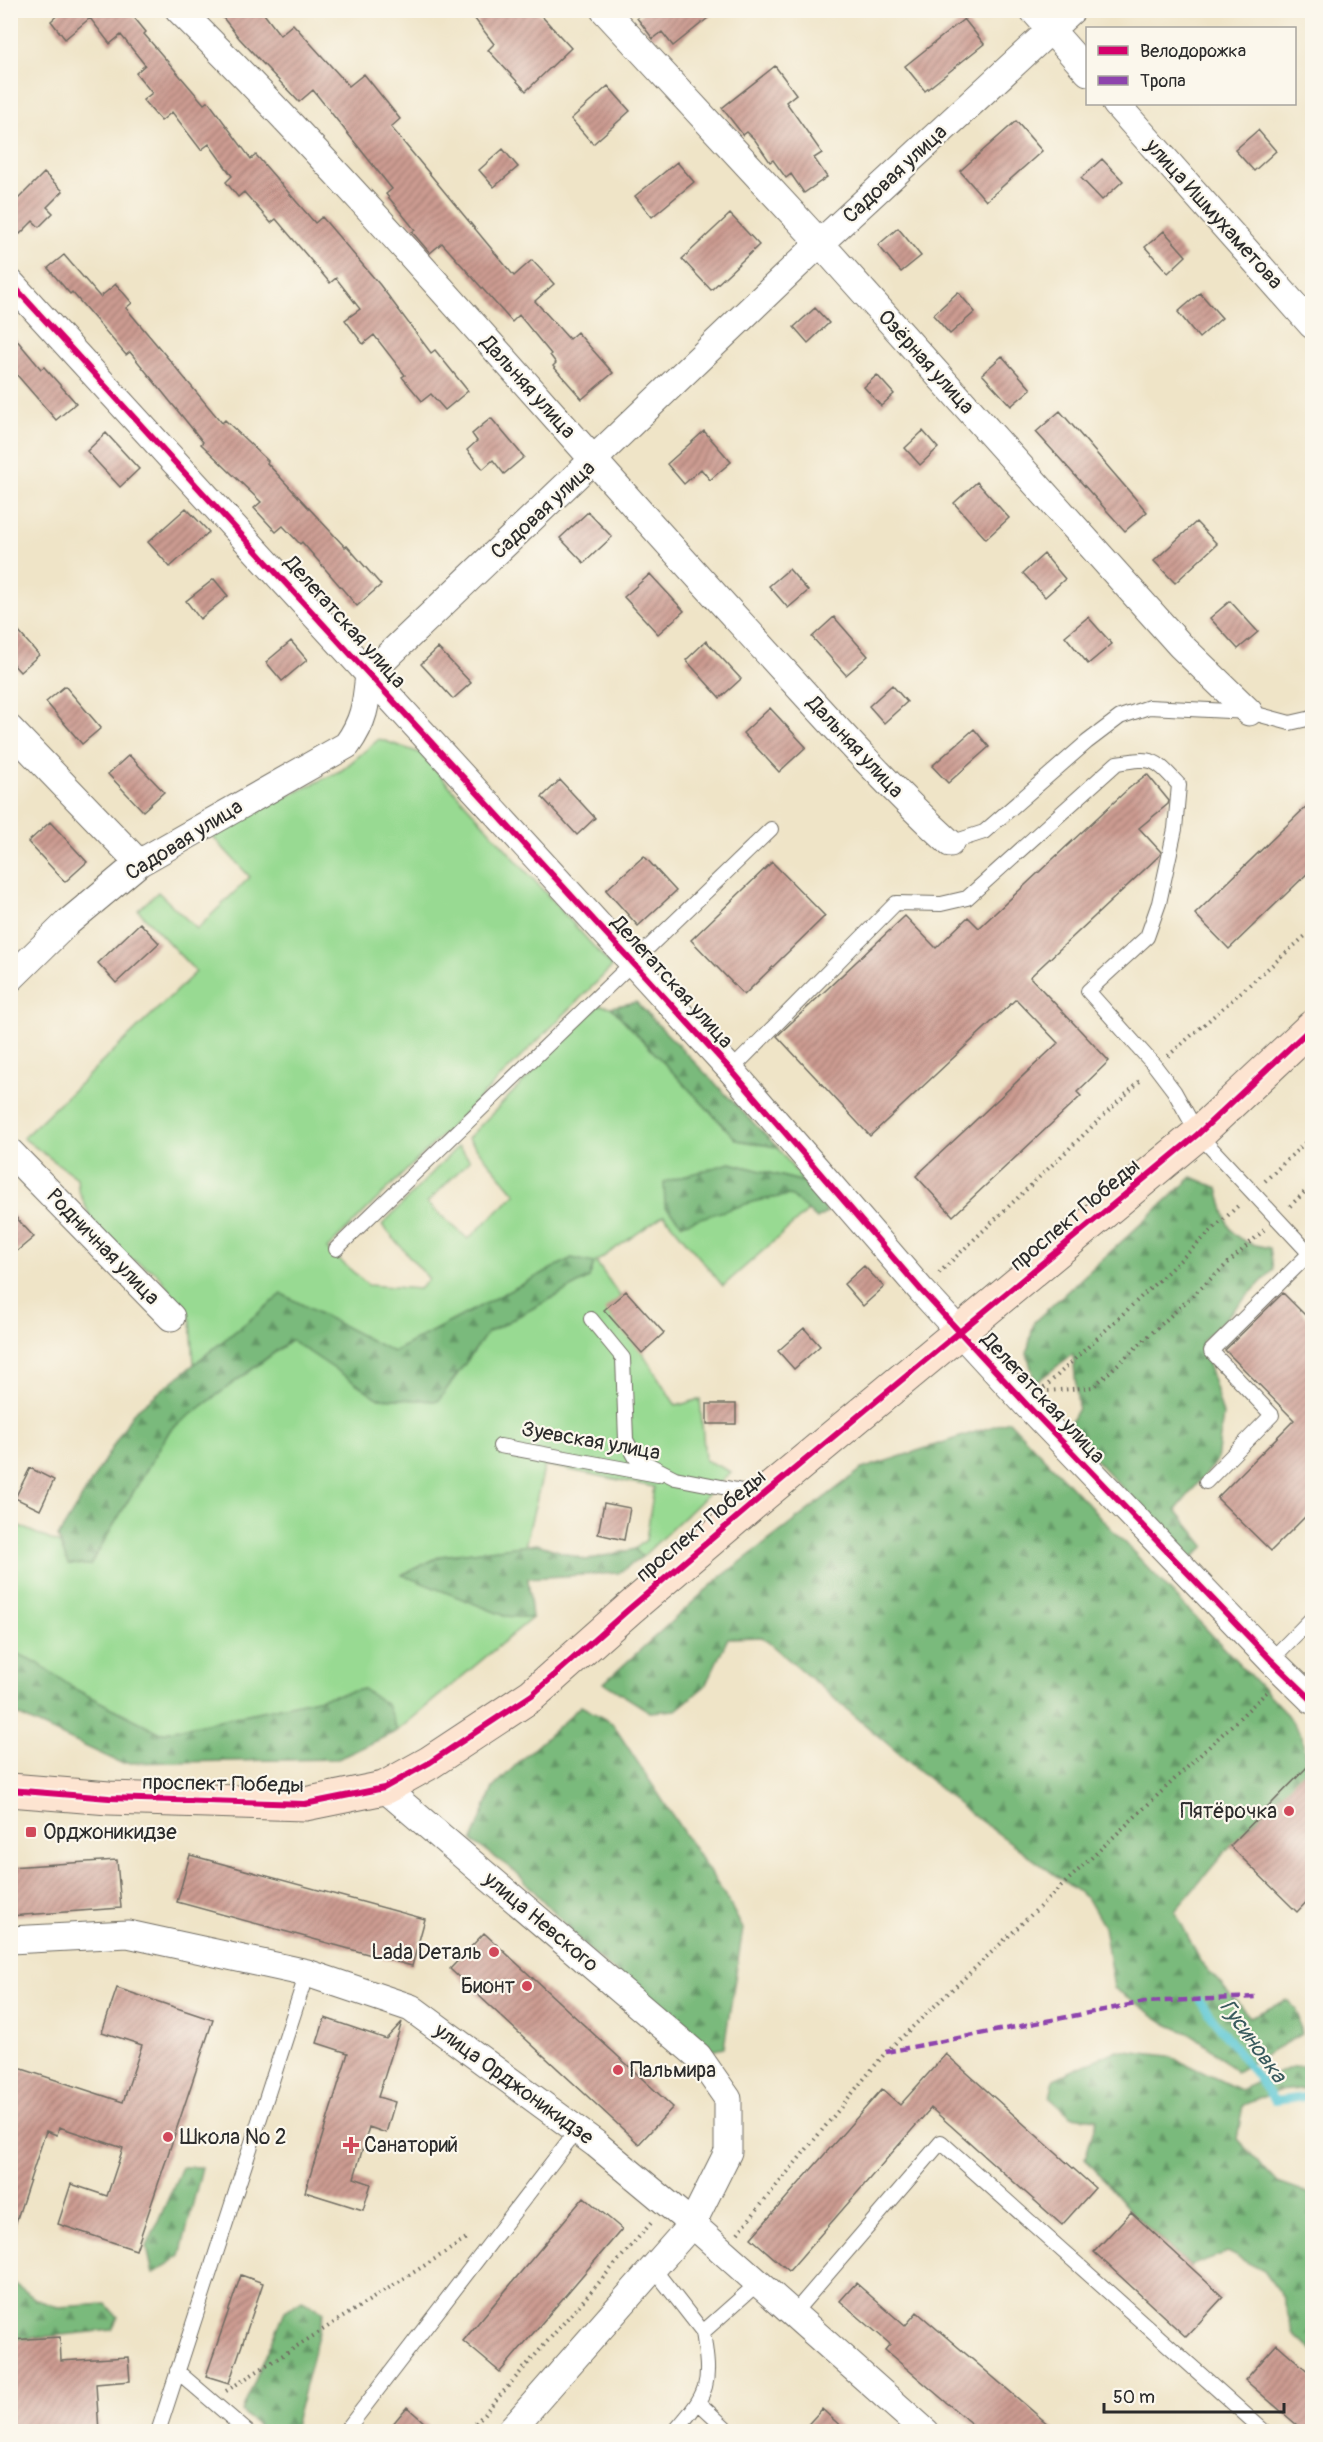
<svg xmlns="http://www.w3.org/2000/svg" width="1323" height="2442" font-family="Pangolin,sans-serif">
<style>
.grass{fill:#98da92;stroke:#62825e;stroke-width:1.5}
.forest{fill:url(#forest-firs);stroke:#527254;stroke-width:1.5}
.lines{fill:none;stroke-linecap:round;stroke-linejoin:round}
.stream{stroke:#5bc7d4;stroke-width:8}
.building{fill:url(#building-hatch)}
.lane-casing{stroke:#706c62;stroke-width:16}
.street-casing{stroke:#706c62;stroke-width:29}
.secondary-casing{stroke:#706c62;stroke-width:35}
.path{stroke:#706c62;stroke-width:4;stroke-dasharray:1.5 4.5;stroke-linecap:butt}
.lane{stroke:#fff;stroke-width:14}
.street{stroke:#fff;stroke-width:27}
.secondary{stroke:#fde4d1;stroke-width:33}
.quiet{stroke:#8e44ad;stroke-width:4.5;stroke-dasharray:9 4.5;stroke-linecap:butt}
.cycleway-casing{stroke:#fbf7ec;stroke-width:10}
.cycleway{stroke:#d6006c;stroke-width:6}
.poi-dot{fill:#d1495b;stroke:#fbf7ec;stroke-width:2}
.labels{text-anchor:middle;dominant-baseline:central;stroke-width:4.5;stroke-linejoin:round;paint-order:stroke}
.street-label{font-size:21px;fill:#2b2b2b;stroke:#fbf7ec}
.poi-label{font-size:21px;fill:#2b2b2b;stroke:#fbf7ec;text-anchor:start}
.water-label{font-size:22px;font-style:italic;fill:#395a5e;stroke:#fbf7ec}
</style>
<defs>
<pattern id="forest-firs" width="22" height="20" patternUnits="userSpaceOnUse" patternTransform="scale(1.5)"><rect width="22" height="20" fill="#7aba7c"/><path d="M5 1l3.5 6h-7zM16 11l3.5 6h-7z" fill="#649766"/></pattern>
<pattern id="building-hatch" width="6" height="6" patternUnits="userSpaceOnUse" patternTransform="scale(1.5)"><rect width="6" height="6" fill="#cc9b91"/><path d="M-1 1l2-2M0 6l6-6M5 7l2-2" fill="none" stroke="#a67f77"/></pattern>
</defs>
<rect width="100%" height="100%" fill="#fbf7ec"/>
<filter id="ink" filterUnits="userSpaceOnUse"><feTurbulence type="fractalNoise" baseFrequency=".0167" numOctaves="2"/><feDisplacementMap in="SourceGraphic" scale="12" xChannelSelector="R" yChannelSelector="G"/><feConvolveMatrix kernelMatrix="1 2 1 2 8 2 1 2 1" color-interpolation-filters="sRGB"/></filter>
<filter id="wash" filterUnits="userSpaceOnUse"><feTurbulence type="fractalNoise" baseFrequency=".008" numOctaves="4" result="noise"/><feDisplacementMap in="SourceGraphic" scale="24" xChannelSelector="R" yChannelSelector="G"/><feGaussianBlur stdDeviation="1.35" result="paint"/><feColorMatrix in="noise" values="0 0 0 0 0 0 0 0 0 0 0 0 0 0 0 0 0 1.4 0 .05"/><feComposite in="paint" operator="in"/></filter>
<g filter="url(#wash)">
<rect width="100%" height="100%" fill="#efe4c7"/>
<path class="grass" d="M379 739 420 753 612 967 327 1249 368 1285 419 1289 429 1279 382 1225 458 1146 470 1160 427 1203 468 1239 516 1194 468 1138 599 1005 611 1007 737 1140 777 1147 804 1182 730 1163 756 1201 790 1195 808 1211 723 1286 664 1215 596 1262 620 1296 642 1352 676 1406 700 1399 705 1460 731 1472 642 1557 635 1549 646 1540 654 1487 545 1465 525 1546 441 1556 403 1574 505 1616 532 1618 397 1731 387 1705 363 1689 161 1733 11 1657 10 1522 60 1544 68 1564 90 1565 170 1430 292 1340 378 1398 438 1401 487 1333 589 1278 572 1258 393 1352 282 1295 194 1364 191 1320 156 1272 121 1254 94 1225 78 1189 77 1178 23 1138 196 972 138 910 158 892 197 929 250 877 210 834 342 770Z"/>
<path class="forest" d="M636 1002 777 1147 737 1140 611 1007Z
M730 1163 804 1182 827 1212 817 1219 790 1195 756 1201 682 1224 665 1206 664 1182Z
M1192 1177 1218 1188C1229 1227 1225 1241 1270 1248L1273 1270 1202 1342 1223 1415 1217 1460 1176 1510 1205 1546 1190 1561 1067 1429 1078 1408 1073 1354 1035 1383 1027 1353 1034 1322Z
M572 1258 594 1263 589 1278 487 1333 438 1401 378 1398 291 1340 170 1430 90 1565 68 1564 58 1537 133 1413 282 1294 393 1352Z
M1009 1421 1284 1711 1302 1736 1306 1769 1230 1846 1175 1911 1201 1962 1250 2017 1287 2000 1297 2010 1301 2034 1236 2072 1212 2049 1193 2035 1167 2024 1114 1988 1104 1927 1088 1899 963 1808 762 1637 728 1638 705 1686 676 1710 650 1712 604 1683 716 1581 862 1469Z
M537 1544 586 1560 635 1549 642 1557 618 1573 528 1578 532 1618 505 1616 402 1575 441 1556Z
M10 1650 36 1662 75 1689 161 1733 363 1689 387 1705 397 1731 338 1759 121 1763 11 1712Z
M581 1706 612 1723 727 1899 743 1929 724 2047 711 2050 592 1953 516 1872 472 1841 493 1788 521 1760Z
M1117 2050 1169 2056 1240 2090 1292 2067 1312 2065V2088L1278 2091 1243 2105 1237 2139 1278 2183 1312 2195V2351L1294 2335 1283 2298 1264 2271 1227 2252 1190 2266 1131 2212 1085 2158 1097 2119 1071 2116 1050 2098 1054 2079Z
M182 2167H202L180 2256 153 2274 147 2247Z
M10 2280 37 2300 58 2307 106 2304 118 2318 112 2330 11 2340Z
M302 2300 324 2312 293 2431H262L242 2411 285 2311Z"/>
<g class="lines">
<path class="stream" d="M1200 2001 1275 2101 1312 2096"/>
</g>
<g id="blocks">
<path class="building" d="M63 10H128L146 32 144 34 204 104 208 101 251 159 256 155 315 223 322 217 380 285 431 353 435 350 468 391 445 410 431 394 422 401 402 377 405 375 374 335 363 344 345 320 360 309 336 278 330 283 276 219 271 223 244 192 238 197 226 182 232 176 209 144 201 150 172 112 161 121 143 100 152 93 136 73 145 65 121 35 110 44 90 18 65 39 51 21Z
M217 10H261L280 35 293 24 349 86 364 74 400 119 391 127 514 276 532 260 554 284 535 301 569 339 577 332 613 373 582 399 553 366 556 363 550 355 551 354 519 315 512 322 442 243 430 253 412 232 415 230 386 194 392 189 313 90 299 102 239 38Z
M468 10H536L571 48 526 91 488 50 494 44Z
M646 10H718L673 46 662 32 653 39 637 18Z
M964 19 984 44 925 91 905 66Z
M775 66 796 94 786 102 822 153 814 158 827 177 804 193 791 174 786 178 773 160 770 162 755 140 747 132 743 135 722 108Z
M608 86 630 111 593 144 571 119Z
M1016 121 1042 151 986 201 960 171Z
M1258 130 1276 151 1254 171 1235 150Z
M503 149 518 167 494 187 479 170Z
M1102 159 1123 181 1102 200 1081 178Z
M677 162 694 182 652 217 635 196Z
M44 173 63 191 47 207 53 213 39 227 33 221 20 234 10 225V207Z
M730 214 759 245 711 290 682 259Z
M898 228 921 256 901 272 878 245Z
M1164 231 1186 256 1168 273 1145 247Z
M64 255 100 297 116 284 132 303 126 308 222 423 225 420 268 461 267 463 345 547 347 546 381 585 357 606 302 542 300 544 283 526 276 532 254 508 261 502 201 444 203 442 130 352 126 355 72 292 70 294 48 268Z
M958 292 975 312 950 334 933 315Z
M1200 293 1222 318 1199 338 1178 312Z
M815 308 829 323 808 343 794 327Z
M10 332 41 369 44 367 76 403 56 420 10 367Z
M1002 356 1031 389 1011 406 982 374Z
M877 375 894 394 881 406 864 387Z
M1060 411 1147 512 1125 531 1036 432Z
M491 418 524 457 504 474 493 460 483 469 467 450 477 441 472 434Z
M704 431 731 462 710 480 701 469 684 484 667 464Z
M923 431 938 448 920 465 905 448Z
M106 433 139 469 120 487 87 451Z
M977 482 1009 518 986 539 954 503Z
M186 508 209 532 170 567 148 542Z
M588 512 612 537 584 563 560 538Z
M1196 522 1217 544 1175 583 1154 561Z
M1044 554 1065 579 1045 597 1023 573Z
M789 569 808 591 788 608 769 586Z
M650 574 684 611 658 634 624 597Z
M214 579 228 596 200 619 186 601Z
M1230 601 1258 632 1238 649 1210 618Z
M834 617 868 656 846 675 812 637Z
M1088 617 1112 644 1088 664 1065 636Z
M10 622 39 655 20 672 10 661Z
M291 641 307 660 282 681 266 662Z
M706 641 741 679 720 698 686 660Z
M438 648 471 683 453 699 421 664Z
M892 685 907 702 884 723 869 706Z
M65 686 101 728 82 744 46 702Z
M770 708 806 747 779 772 743 733Z
M974 729 989 747 948 783 932 766Z
M129 755 164 792 143 811 108 774Z
M1147 774 1169 801 1168 804 1139 828 1161 852 1160 855 1030 977 1109 1061 1077 1092 1081 1096 953 1216 916 1176 1058 1043 1016 999 870 1136 777 1036 905 916 936 948 968 917 979 928 1127 790Z
M560 780 595 818 577 835 542 797Z
M1312 801V869L1229 949 1195 914Z
M50 822 87 862 65 882 28 842Z
M644 856 676 891 638 926 606 890Z
M772 862 825 916 744 995 691 940Z
M140 923 159 943 116 983 98 963Z
M10 1211 34 1237 10 1257Z
M864 1266 884 1287 863 1306 844 1284Z
M626 1291 664 1333 642 1353 604 1310Z
M1283 1293 1312 1322V1510L1271 1551 1217 1498 1294 1420 1225 1350Z
M804 1328 820 1346 794 1369 778 1351Z
M707 1404H736V1424H707Z
M30 1468 54 1480 40 1510 15 1498Z
M604 1503 630 1508 624 1540 598 1534Z
M1312 1762V1896L1297 1912 1230 1846Z
M190 1855 425 1919 412 1966 177 1902Z
M117 1860 121 1908 10 1916V1867Z
M484 1933 673 2107 639 2144 450 1969Z
M117 1988 213 2020 136 2250 58 2224 71 2184 107 2196 123 2148 59 2127 57 2135 46 2131 14 2228H10V2065L123 2102 142 2045 102 2032Z
M325 2018 386 2039 402 2022 378 2097 395 2102 386 2133 369 2127 354 2178 371 2184 363 2210 305 2192 348 2053 317 2043Z
M946 2054 1095 2188 1062 2225 931 2108 789 2271 751 2238 882 2089 900 2105Z
M584 2197 622 2229 500 2372 463 2341Z
M1131 2212 1223 2297 1186 2337 1094 2252Z
M241 2275 263 2283 229 2383 206 2376Z
M856 2283 905 2326 917 2312 1057 2432H981L885 2350 890 2344 840 2301Z
M60 2337 61 2361 128 2357 130 2381 96 2384 99 2432H10V2340Z
M1277 2344 1312 2375V2432H1305L1245 2380Z
M407 2407 435 2432H386Z
M822 2409 847 2432H801Z"/>
</g>
</g>
<g filter="url(#ink)">
<use href="#blocks" fill-opacity="0" stroke="#706c62" stroke-width="1.5"/>
<g class="lines">
<defs>
<path id="lane" d="M950 843 984 832 1087 742 1120 717 1149 707 1249 712 1290 723 1312 718
M731 1070 896 903 941 904 967 898 1117 763C1154 757 1154 758 1179 785L1175 829 1159 903 1147 937 1088 991 1155 1066 1174 1091 1198 1134 1312 1256
M336 1249 771 829
M591 1319 623 1358 626 1440 636 1458 675 1478 758 1494
M500 1446 658 1475
M1206 1482 1272 1415 1211 1351 1310 1253
M1271 1660 1312 1618
M653 2268 703 2332
M793 2314 941 2142 1265 2432
M177 2371 248 2432
M699 2403 730 2432
M158 2432 307 1973
M345 2432 577 2130
M674 2432C710 2391 711 2385 703 2332L758 2283"/>
<path id="street" d="M179 10C378 207 556 423 745 628 812 701 877 776 950 843
M604 10 820 243 1180 645 1249 712
M1033 10 1088 72
M1116 104 1312 325
M10 282 731 1070 921 1290 1026 1404 1271 1660 1312 1700
M10 729 139 863
M10 979 66 924 139 863 347 745C365 720 366 703 369 674L820 243 1072 10
M10 1152 171 1317
M384 1788 698 2056 728 2099V2152L692 2224 509 2432
M10 1940 128 1934 307 1973 411 2008 596 2144 692 2224 926 2432"/>
<path id="secondary" d="M10 1790 109 1798 305 1804 384 1788 429 1763 532 1695 629 1609 763 1495 1198 1134 1312 1027"/>
</defs>
<use href="#lane" class="lane-casing"/>
<use href="#street" class="street-casing"/>
<use href="#secondary" class="secondary-casing"/>
<path class="path" d="M1168 1056 1312 930
M1265 1181 1312 1136
M1290 1206 1312 1185
M939 1273 1142 1079
M1044 1388 1240 1204
M1048 1391 1093 1387 1264 1230
M738 2233 886 2052 1269 1690
M226 2391 468 2238
M468 2432 652 2222"/>
<use href="#lane" class="lane"/>
<use href="#street" class="street"/>
<use href="#secondary" class="secondary"/>
<path class="quiet" d="M886 2052 1145 2002 1257 1997"/>
<defs>
<path id="cycleway" d="M10 282 731 1070 921 1290 1026 1404 1271 1660 1312 1700
M10 1790 109 1798 305 1804 384 1788 429 1763 532 1695 629 1609 763 1495 1198 1134 1312 1027"/>
</defs>
<use href="#cycleway" class="cycleway-casing"/>
<use href="#cycleway" class="cycleway"/>
</g>
</g>
<g class="poi-dot">
<circle cx="1289" cy="1811" r="6"/>
<rect x="25" y="1826" width="12" height="12" rx="3"/>
<circle cx="494" cy="1952" r="6"/>
<circle cx="527" cy="1986" r="6"/>
<circle cx="618" cy="2070" r="6"/>
<circle cx="168" cy="2137" r="6"/>
<path d="M348 2136h6v6h6v6h-6v6h-6v-6h-6v-6h6z"/>
</g>
<g class="labels">
<g class="street-label">
<text transform="translate(895 174) rotate(-43)">Садовая улица</text>
<text transform="translate(1214 214) rotate(48)">улица Ишмухаметова</text>
<text transform="translate(926 362) rotate(48)">Озёрная улица</text>
<text transform="translate(528 387) rotate(48)">Дальняя улица</text>
<text transform="translate(543 510) rotate(-43)">Садовая улица</text>
<text transform="translate(345 622) rotate(48)">Делегатская улица</text>
<text transform="translate(855 747) rotate(47)">Дальняя улица</text>
<text transform="translate(184 840) rotate(-32)">Садовая улица</text>
<text transform="translate(672 982) rotate(48)">Делегатская улица</text>
<text transform="translate(1075 1215) rotate(-40)">проспект Победы</text>
<text transform="translate(103 1247) rotate(46)">Родничная улица</text>
<text transform="translate(1043 1398) rotate(47)">Делегатская улица</text>
<text transform="translate(591 1441) rotate(10)">Зуевская улица</text>
<text transform="translate(701 1526) rotate(-40)">проспект Победы</text>
<text transform="translate(223 1784) rotate(1)">проспект Победы</text>
<text transform="translate(541 1922) rotate(40)">улица Невского</text>
<text transform="translate(514 2084) rotate(36)">улица Орджоникидзе</text>
</g>
<g class="poi-label">
<text x="1277" y="1811" text-anchor="end">Пятёрочка</text>
<text x="43" y="1832">Орджоникидзе</text>
<text x="482" y="1952" text-anchor="end">Lada Dеталь</text>
<text x="515" y="1986" text-anchor="end">Бионт</text>
<text x="630" y="2070">Пальмира</text>
<text x="180" y="2137">Школа № 2</text>
<text x="364" y="2145">Санаторий</text>
</g>
<g class="water-label">
<text transform="translate(1253 2041) rotate(54)">Гусиновка</text>
</g>
</g>
<rect width="1323" height="2442" fill="none" stroke="#fbf7ec" stroke-width="36"/>
<rect x="1086" y="27" width="210" height="78" fill="#fbf7ec" stroke="#a8a59f" stroke-width="1.5"/>
<rect x="1098" y="46" width="30" height="9" fill="#d6006c" stroke="#a8a59f" stroke-width="1.5"/>
<text x="1140" y="57" font-size="18" fill="#2b2b2b">Велодорожка</text>
<rect x="1098" y="76" width="30" height="9" fill="#8e44ad" stroke="#a8a59f" stroke-width="1.5"/>
<text x="1140" y="87" font-size="18" fill="#2b2b2b">Тропа</text>
<path d="M1104 2403v9h180v-9" fill="none" stroke="#2b2b2b" stroke-width="3"/>
<text x="1113" y="2403" font-size="18" fill="#2b2b2b" stroke="#fbf7ec" stroke-width="4.5" paint-order="stroke">50 m</text>
</svg>
